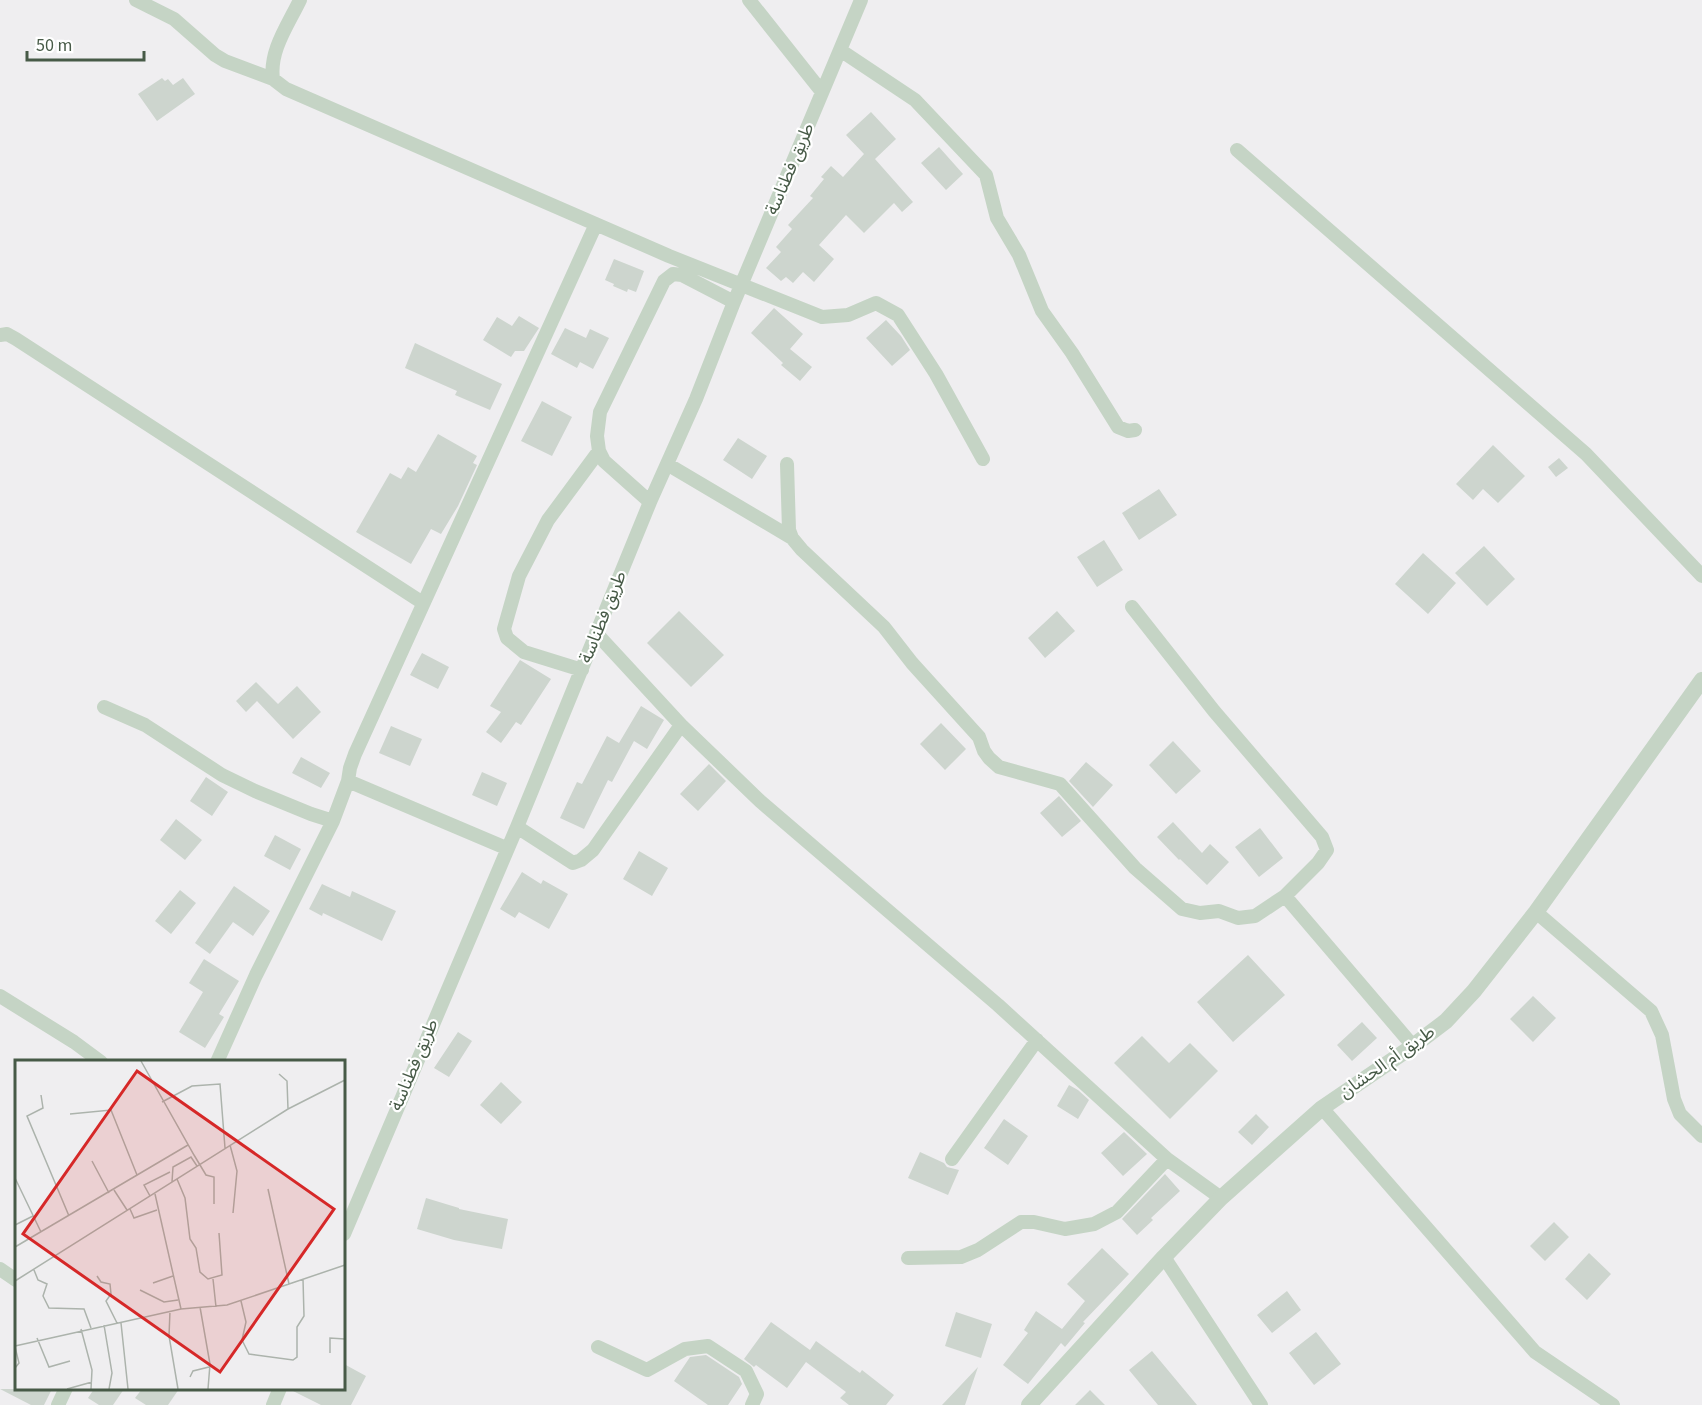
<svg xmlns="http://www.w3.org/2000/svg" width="1702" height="1405" font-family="'Source Sans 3','Noto Sans Arabic',sans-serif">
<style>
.building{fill:#cdd5ce}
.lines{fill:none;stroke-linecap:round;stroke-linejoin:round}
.minor{stroke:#c5d4c5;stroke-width:14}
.tertiary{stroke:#c5d4c5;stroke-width:16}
.labels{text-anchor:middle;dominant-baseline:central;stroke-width:4.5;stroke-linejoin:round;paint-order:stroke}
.street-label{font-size:18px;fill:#475a47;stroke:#fff}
.inset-road{fill:none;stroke:#acb3ac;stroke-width:1.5}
.view{fill:#d62828;fill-opacity:0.15;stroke:#d62828;stroke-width:3}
.inset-edge{fill:none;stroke:#475a47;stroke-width:3}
</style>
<rect width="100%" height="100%" fill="#efeef0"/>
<path class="building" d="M162 78 165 81 168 79 173 85 183 78 195 94 157 121 138 94Z
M871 112 896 139 875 159 913 202 902 212 894 203 864 233 846 215 819 245 834 259 814 282 803 272 793 283 786 277 781 281 766 268 781 252 776 247 792 229 788 225 813 198 810 196 824 179 821 177 831 166 843 177 864 154 846 135Z
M939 147 963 174 946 190 921 163Z
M614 259 644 271 636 292 628 289 627 292 613 286 614 284 605 280Z
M774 308 803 334 790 349 812 367 800 381 781 365 783 363 751 333Z
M519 316 539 328 524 351H515L511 357 483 340 497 317 512 326Z
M886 320 901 336 910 350 892 366 866 338Z
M565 328 586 338 590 329 609 338 593 369 580 362 577 368 551 354Z
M415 343 502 384 490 410 455 395 457 391 405 368Z
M542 401 572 417 552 456 521 441Z
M438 434 477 456 473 463 477 465 458 506 441 534 431 529 411 564 356 532 390 473 401 479 408 467 416 472Z
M738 438 767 456 752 479 723 460Z
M1493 445 1525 476 1498 503 1483 489 1473 500 1456 484Z
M1559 458 1568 468 1556 477 1548 467Z
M1159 489 1177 515 1139 540 1122 513Z
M1104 540 1123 570 1097 587 1077 557Z
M1484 546 1515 579 1487 606 1455 573Z
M1423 553 1456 583 1428 614 1395 584Z
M679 611 724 655 691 687 647 643Z
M1057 611 1075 631 1045 658 1028 638Z
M422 653 449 667 438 689 410 675Z
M520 660 551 679 521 725 516 722 501 743 486 732 501 712 490 706Z
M256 682 278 704 297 686 321 712 293 739 257 701 246 712 236 701Z
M641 706 664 720 647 749 634 741 612 782 608 780 584 829 560 818 577 782 582 784 607 736 619 743Z
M941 723 966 749 945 770 920 744Z
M391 726 422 739 410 766 379 753Z
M1173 741 1201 771 1176 794 1149 765Z
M301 757 330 773 321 788 292 773Z
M1086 762 1113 785 1093 807 1069 781Z
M709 764 726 781 698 811 680 794Z
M482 772 507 783 497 806 472 795Z
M206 777 228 792 212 816 190 801Z
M1059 796 1081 821 1062 837 1040 813Z
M176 819 202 840 185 860 160 840Z
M1173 822 1202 853 1210 844 1229 862 1207 885 1180 859 1179 860 1157 837Z
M1260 828 1283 858 1259 877 1235 847Z
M275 835 301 849 290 870 264 856Z
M639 851 668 868 652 896 623 879Z
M522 872 541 884 543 880 568 894 549 929 519 912 515 918 500 909Z
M322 884 350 897 352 891 396 911 382 941 323 913 322 916 309 909Z
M234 886 270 911 253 936 233 922 210 954 195 943Z
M180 890 196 903 171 934 155 921Z
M1248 955 1285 995 1233 1042 1197 1002Z
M204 959 239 981 219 1014 224 1017 205 1048 179 1032 203 992 189 983Z
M1533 996 1556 1018 1533 1042 1510 1019Z
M1362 1022 1377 1038 1352 1061 1337 1045Z
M458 1032 472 1041 449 1077 434 1068Z
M1142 1036 1169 1063 1190 1043 1218 1071 1170 1119 1114 1063Z
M501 1082 522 1102 501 1124 480 1105Z
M1069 1085 1078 1090 1089 1100 1078 1119 1057 1106Z
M1256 1114 1269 1127 1252 1145 1238 1132Z
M1004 1119 1028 1136 1008 1165 984 1148Z
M1124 1132 1147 1154 1123 1176 1101 1153Z
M920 1152 944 1163 947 1167 959 1170 948 1195 908 1178Z
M1165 1174 1180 1191 1151 1218 1153 1220 1137 1235 1122 1219Z
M426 1198 459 1208V1209L508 1219 502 1249 454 1240 417 1229Z
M1554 1222 1569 1237 1545 1261 1530 1246Z
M1102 1248 1129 1274 1083 1322 1085 1323 1065 1347 1061 1343 1028 1384 1003 1365 1028 1333 1024 1330 1036 1311 1062 1329 1085 1301 1067 1284Z
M1589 1253 1611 1274 1587 1300 1565 1279Z
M1287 1291 1301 1310 1272 1333 1257 1315Z
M956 1312 992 1324 981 1358 945 1346Z
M771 1322 810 1350 816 1341 860 1373 862 1370 894 1395 886 1405H849L840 1398 846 1392 806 1362 787 1388 756 1365 754 1367 744 1359Z
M1316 1332 1341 1364 1314 1385 1289 1353Z
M1152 1351 1197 1405H1158L1129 1370Z
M706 1355 739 1377 742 1384 728 1405H708L674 1381 690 1357Z
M344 1364 366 1376 351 1405H321L289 1389H344Z
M978 1367 965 1405H942Z
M0 1389H52L44 1405H31Z
M94 1389H124L113 1405H99L88 1398Z
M142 1389H179L168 1405H146L135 1398Z
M1090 1390 1105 1405H1075Z"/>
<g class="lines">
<path class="minor" d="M136 0 174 19 215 55 225 61 273 79 286 89 669 256 822 317 848 315 876 303 898 315 936 374 983 459
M749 0 822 92
M840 50 915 100 986 175 997 218 1019 255 1042 311 1072 353 1118 427 1128 431 1135 430
M273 79C269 51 288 25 300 0
M1237 150 1586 454 1702 576
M0 335 7 334 16 339 423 603
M667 464 792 538 802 550 884 627 912 663 979 737 984 751 989 758 999 767 1060 784 1135 868 1182 909 1200 913 1219 911 1238 918 1255 916 1285 896 1318 863 1327 850 1322 837 1214 711 1132 607
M787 464 789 530 792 538
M650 502 604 461 599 451 597 436 600 412 664 281 673 274 682 275 734 302
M596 633 681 725 760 801 998 1005 1167 1159 1221 1198
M582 670 524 652 507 638 504 629 519 576 548 520 599 451
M104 707 145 725 222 775 255 791 311 814 333 821
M348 781 506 848
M517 827 573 863 581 860 593 850 681 725
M1285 896 1413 1046
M1536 912 1651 1011 1662 1035 1674 1099 1680 1114 1702 1136
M0 996 74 1042 101 1062
M217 1062 256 975 333 821 348 781 350 768 355 754 596 224
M1322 1108 1535 1352 1613 1405
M952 1159 1037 1040
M344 1234 517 827 650 502 696 399 734 302 861 0
M1164 1257 1261 1405
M908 1258 961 1257 978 1250 1021 1222H1034L1065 1229 1094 1224 1117 1212 1167 1159
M0 1269 16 1280
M598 1347 647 1370 685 1349 708 1346 746 1371 757 1394 752 1405
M58 1405 66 1388
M273 1405 280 1388"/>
<path class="tertiary" d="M1029 1405 1164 1257 1221 1198 1322 1108 1413 1046 1446 1021 1474 991 1536 912 1702 680"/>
</g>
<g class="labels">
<g class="street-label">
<text transform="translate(790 169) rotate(-67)">طريق فطناسة</text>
<text transform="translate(603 617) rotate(-68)">طريق فطناسة</text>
<text transform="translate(1387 1062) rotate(-35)">طريق أم الحشان</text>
<text transform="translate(414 1065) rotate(-67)">طريق فطناسة</text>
</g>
</g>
<g transform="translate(15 1060)">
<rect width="330" height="330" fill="#efeef0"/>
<path class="inset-road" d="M126 1 179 95 191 115 199 117V144M264 14 272 21 273 49M26 35 28 48 12 56 54 156M147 42 177 26 205 24 210 88M55 54 96 50 122 115M215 85 222 111 218 153M77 101 94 133M0 118 26 172M162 119 170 138 175 179 181 188 185 212 193 219 207 215 204 173M157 122 158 107 176 97 182 106M253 129 274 224M99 130 112 150M140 134 166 249M135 136 129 125 155 112M115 149 119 158 142 150M0 165 18 156M0 187 173 85M19 210 23 220 32 224 28 236 34 248 69 249 76 268M82 216 86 222 95 224 96 234 91 241 102 263M198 219 201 247M0 221 273 49 330 20M138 223 158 216M125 230 149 242 163 240M226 241 231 262 227 280 234 294 278 300 282 297V267L289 256 288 219M185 247 195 304 193 329M155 251 154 276 163 329M106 263 113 329M89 265 97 313 94 329M66 269 77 310 76 329M22 278 34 307 55 301M0 286 166 249 212 245 330 205M0 287 4 303 0 308M315 293V278L330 279M175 317 178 311 194 307M52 329 77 322"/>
<path class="view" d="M122 11 319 149 205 312 8 174Z"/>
<rect width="330" height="330" class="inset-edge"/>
</g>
<path d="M27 51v9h117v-9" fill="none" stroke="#475a47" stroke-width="3"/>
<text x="36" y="51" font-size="18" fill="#475a47" stroke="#ffffff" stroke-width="4.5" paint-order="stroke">50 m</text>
</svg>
